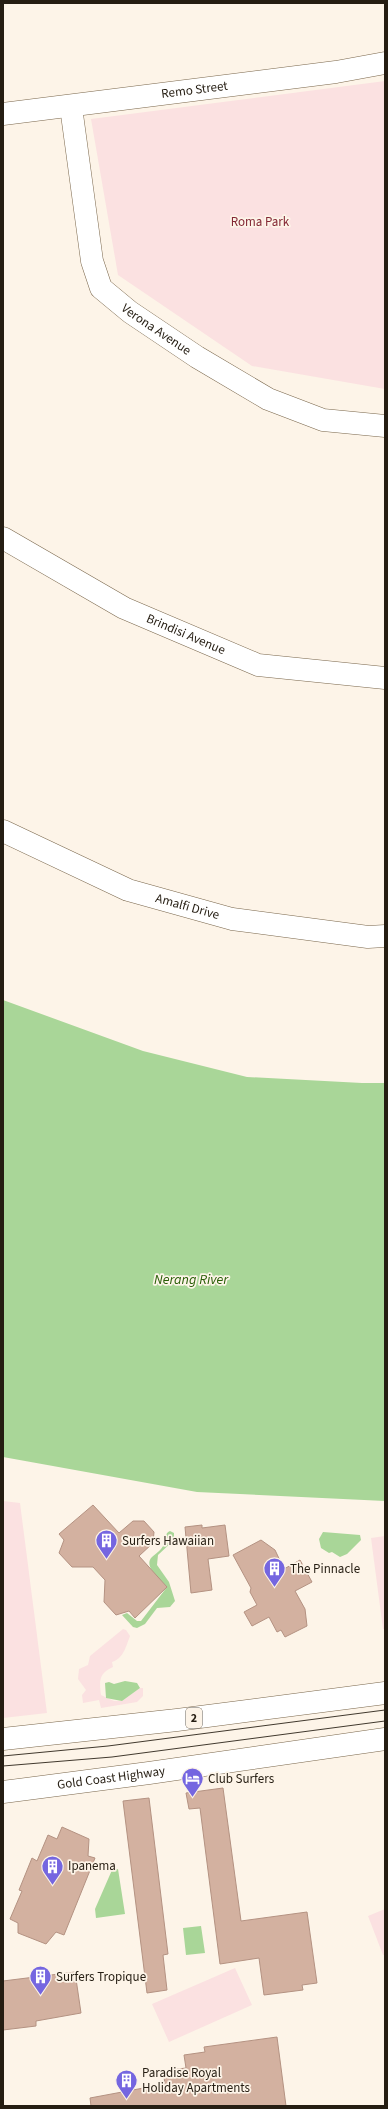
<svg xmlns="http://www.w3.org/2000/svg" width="388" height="2109" font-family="'Source Sans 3',sans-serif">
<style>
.green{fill:#fbe1e1}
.water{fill:#a9d698}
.building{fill:#d3b1a0;stroke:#b49282}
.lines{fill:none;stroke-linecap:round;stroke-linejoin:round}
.minor-casing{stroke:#7a674c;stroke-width:23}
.trunk-casing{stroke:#7a674c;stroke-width:23}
.minor{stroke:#fff;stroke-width:22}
.trunk{stroke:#fff;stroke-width:22}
.tram{stroke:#41392e;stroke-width:1}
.labels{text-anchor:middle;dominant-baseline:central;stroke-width:3.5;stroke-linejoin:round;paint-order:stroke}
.shield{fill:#fdf4e8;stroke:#665e52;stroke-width:1}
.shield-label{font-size:12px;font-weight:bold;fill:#251d12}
.street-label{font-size:13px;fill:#251d12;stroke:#fdf4e8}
.park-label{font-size:13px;fill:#832734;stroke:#fdf4e8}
.poi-label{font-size:13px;fill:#251d12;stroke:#fdf4e8;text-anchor:start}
.water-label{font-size:14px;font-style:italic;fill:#275d05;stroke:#fdf4e8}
</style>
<rect width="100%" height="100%" fill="#fdf4e8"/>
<path class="green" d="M385 81V389L252 366 118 275 91 119Z
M3 1501 20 1503 47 1713 3 1718Z
M385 1536V1629H383L371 1538Z
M123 1629 126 1630 130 1636C126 1646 124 1658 112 1662L113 1667C99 1673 99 1681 101 1695L114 1701H122L140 1688H143V1696L137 1702 101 1708 99 1700 83 1703 82 1695 86 1690 78 1679 79 1669 88 1665 90 1656Z
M385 1909V1955H383L368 1916Z
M235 1968 252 2005 169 2042 152 2004Z"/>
<path class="water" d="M3 1000 143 1051 247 1077 362 1083H385V1501L197 1492 3 1457Z
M170 1531 174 1533V1540L158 1555 157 1565 169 1582 175 1601 170 1607 157 1608 145 1624 137 1628 133 1627 122 1615 127 1613 137 1621H141L167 1587C161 1580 144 1568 151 1558 156 1553 161 1551 164 1544 167 1539 164 1533 170 1531Z
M323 1532 360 1535 361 1540 347 1554 340 1557 332 1552 329 1553 321 1548 319 1539Z
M125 1681 137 1683 140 1688 122 1701 106 1698 105 1683 109 1682 114 1684Z
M118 1869 125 1914 96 1918 95 1909 112 1870Z
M201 1926 205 1953 186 1955 183 1928Z"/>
<path class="building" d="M93 1505 119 1533 133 1521H144L154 1532 153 1543 139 1556 167 1587 135 1618 129 1611 116 1615 104 1602 105 1580 93 1567H72L59 1553 64 1540 59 1534Z
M202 1525V1528L225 1525 229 1556 208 1559 212 1590 191 1593 185 1527Z
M261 1540 275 1550 284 1569 300 1560 312 1582 295 1591 305 1609 307 1626 285 1637 281 1630 277 1632 269 1617 252 1626 244 1612 257 1605 250 1592 251 1588 233 1555Z
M223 1788 241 1921 307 1912 317 1983 302 1985 303 1990 264 1995 259 1958 220 1964 200 1808 189 1809 186 1793Z
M149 1798 168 1954 163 1955 167 1990 147 1993 123 1801Z
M62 1827 89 1839 88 1856 95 1858 64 1935 56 1932 46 1944 18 1933V1923L10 1919 22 1891 19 1890 32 1858 37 1861 48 1835 57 1839Z
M75 1972 81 2013 36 2021V2026L3 2030V1981Z
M277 2037 286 2106H91L90 2098 165 2084 163 2071 186 2068 184 2055 205 2052 204 2047Z"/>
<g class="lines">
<defs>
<g id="minor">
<path id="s1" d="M71 107 92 261 101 288 130 312 197 357 268 399 323 420 385 426"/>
<path id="s2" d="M3 114 336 72 385 63"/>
<path id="s3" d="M3 538 124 608 258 665 385 678"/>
<path id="s4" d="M3 831 128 890 232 919 368 937 385 936"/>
</g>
<g id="trunk">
<path d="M3 1739 177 1720 385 1693"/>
<path id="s5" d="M3 1792 149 1773 385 1739"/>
</g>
</defs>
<use href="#minor" class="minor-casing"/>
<use href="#trunk" class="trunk-casing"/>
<use href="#minor" class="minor"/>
<use href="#trunk" class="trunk"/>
<path class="tram" d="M3 1756 108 1746 385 1710
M3 1766 112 1757 385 1721"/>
</g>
<defs>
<symbol id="building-pin" viewBox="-11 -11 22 30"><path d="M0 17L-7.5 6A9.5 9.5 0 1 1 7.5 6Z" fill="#7566e0" stroke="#fdf4e8"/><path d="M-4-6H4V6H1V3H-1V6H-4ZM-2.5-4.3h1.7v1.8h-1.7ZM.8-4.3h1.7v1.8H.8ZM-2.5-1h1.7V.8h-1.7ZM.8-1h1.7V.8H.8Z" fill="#fff"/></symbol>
<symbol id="hotel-pin" viewBox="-11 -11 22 30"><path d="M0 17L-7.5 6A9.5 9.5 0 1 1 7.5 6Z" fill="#7566e0" stroke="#fdf4e8"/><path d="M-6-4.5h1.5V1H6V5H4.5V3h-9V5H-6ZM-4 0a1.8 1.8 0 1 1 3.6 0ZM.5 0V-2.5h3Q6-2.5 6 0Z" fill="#fff"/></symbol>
</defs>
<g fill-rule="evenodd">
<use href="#building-pin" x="94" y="1528" width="25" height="34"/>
<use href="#building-pin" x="262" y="1556" width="25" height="34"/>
<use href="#hotel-pin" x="180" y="1766" width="25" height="34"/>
<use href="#building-pin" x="40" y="1854" width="25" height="34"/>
<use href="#building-pin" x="28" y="1964" width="25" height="34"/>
<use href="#building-pin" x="114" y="2068" width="25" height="34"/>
</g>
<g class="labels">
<rect class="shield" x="186" y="1708" width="16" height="20" rx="3"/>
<g class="shield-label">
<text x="194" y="1718">2</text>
</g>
<g class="street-label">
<text stroke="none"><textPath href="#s2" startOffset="193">Remo Street</textPath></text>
<text stroke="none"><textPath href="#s1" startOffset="253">Verona Avenue</textPath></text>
<text stroke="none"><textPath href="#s3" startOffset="207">Brindisi Avenue</textPath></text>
<text stroke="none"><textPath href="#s4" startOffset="200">Amalfi Drive</textPath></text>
<text stroke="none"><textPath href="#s5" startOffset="109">Gold Coast Highway</textPath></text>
</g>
<g class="park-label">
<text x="260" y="222">Roma Park</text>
</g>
<g class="poi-label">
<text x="122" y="1541">Surfers Hawaiian</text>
<text x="290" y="1569">The Pinnacle</text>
<text x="208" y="1779">Club Surfers</text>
<text x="68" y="1866">Ipanema</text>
<text x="56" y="1977">Surfers Tropique</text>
<text x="142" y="2073">Paradise Royal<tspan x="142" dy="15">Holiday Apartments</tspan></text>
</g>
<g class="water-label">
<text x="191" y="1280">Nerang River</text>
</g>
</g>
<rect width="388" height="2109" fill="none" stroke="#251d12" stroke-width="8"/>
</svg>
